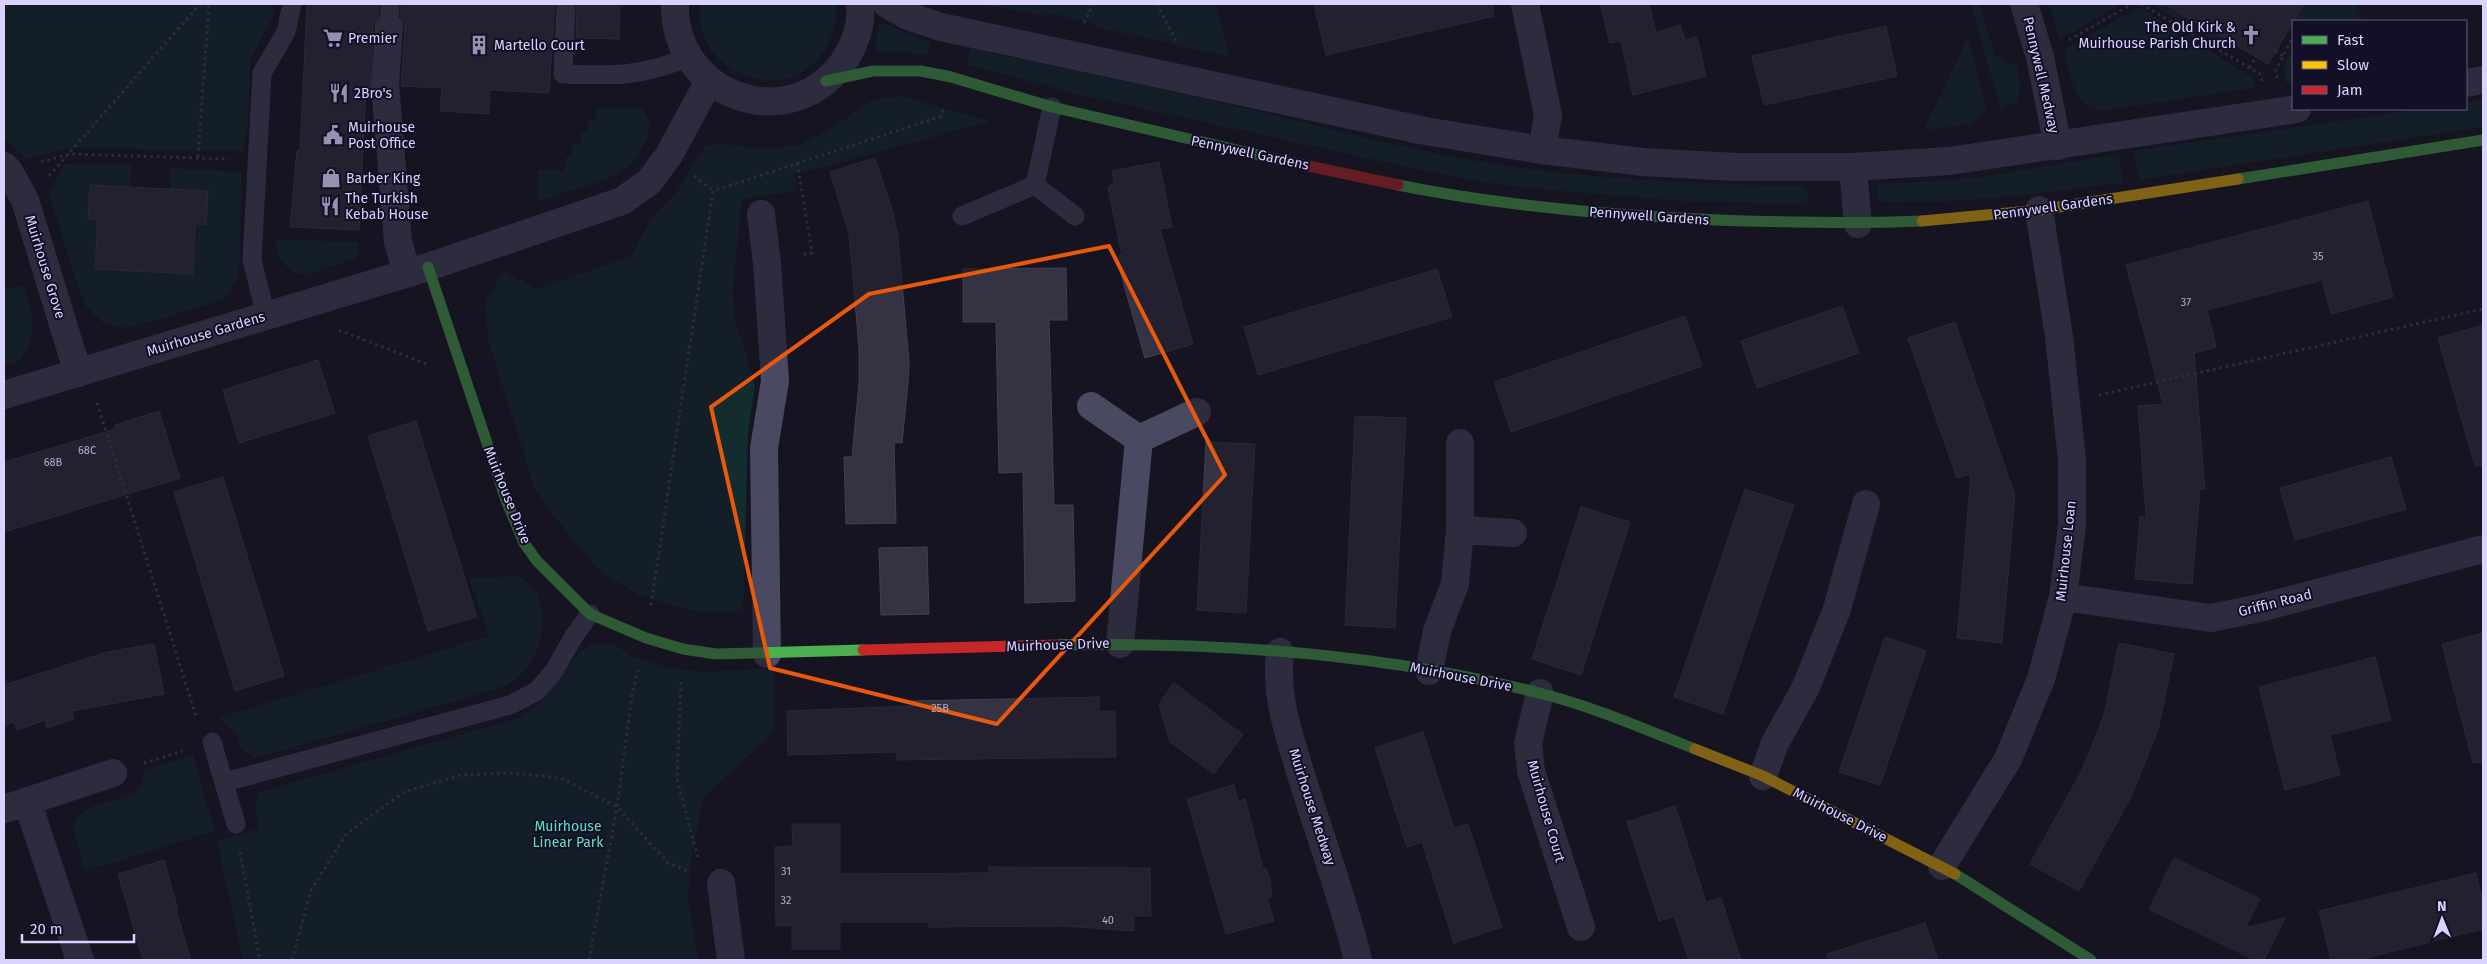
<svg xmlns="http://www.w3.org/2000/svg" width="2487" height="964" font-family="'Fira Sans',sans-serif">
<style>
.green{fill:#132c2d}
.building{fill:#343243;stroke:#433f54}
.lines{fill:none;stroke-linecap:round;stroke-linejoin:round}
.path{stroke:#44505f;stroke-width:3;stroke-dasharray:2.5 4;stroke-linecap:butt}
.lane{stroke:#4a4962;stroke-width:19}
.street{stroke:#4a4962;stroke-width:28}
.fast{stroke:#4caf50;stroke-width:11}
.slow{stroke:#ffc107;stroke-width:11}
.jam{stroke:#c62828;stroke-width:11}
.marked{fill:none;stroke:#e8590c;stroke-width:4;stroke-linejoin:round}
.labels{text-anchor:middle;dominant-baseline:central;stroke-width:4;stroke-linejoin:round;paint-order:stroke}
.number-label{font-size:11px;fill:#b0acd0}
.poi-label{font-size:14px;fill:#d9d4ff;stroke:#130f26;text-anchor:start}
.street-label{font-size:14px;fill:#d9d4ff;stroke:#130f26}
.park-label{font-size:14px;fill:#5fe0c0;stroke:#130f26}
</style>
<rect width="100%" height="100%" fill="#161421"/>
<path class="green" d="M4 4H273L274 15 250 60 248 125 243 151 68 148 26 159 4 138Z
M700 4H836C838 15 835 27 831 37 803 111 693 83 700 4Z
M978 4H1215L1230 57 1097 27 1096 24 1051 13 1049 16Z
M1971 4H1979L1995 55 2017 66 2020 87 2017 101 2001 111Z
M2049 4H2121L2060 39Z
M2151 4H2165L2223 39 2220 44Z
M2303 4H2357L2362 21H2293V26L2291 25Z
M2139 7 2253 78 2255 88 2105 110C2072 108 2071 76 2064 50Z
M879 24H884L930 42 928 55 905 52 879 53 875 49Z
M1968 37 1986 110 1972 124 1924 130Z
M970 48C1062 69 1155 87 1247 109 1333 129 1419 153 1507 166 1603 180 1701 184 1798 186L1807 191 1808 199 1806 203 1786 204 1683 201 1527 188 1478 181 1421 170 1086 96 967 65Z
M2293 49V82L2286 83 2283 66Z
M899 96 991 121 794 175 797 191 742 199 733 289 734 320 744 346 755 387 748 432 743 612 700 613 638 595 600 571 571 538 535 490 488 339 485 301 504 272 538 289 631 256 653 216 676 195 685 176 705 147 719 143 763 149 796 146 829 130 873 100Z
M2483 100V127L2139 180 2134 151 2421 109H2466V102Z
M597 107 641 108 649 121 648 138 633 163 605 180 537 201 538 170 565 171 566 157H571L572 143 581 144V131H587L588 119H596Z
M2119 154 2123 183C2042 193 1962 204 1880 202L1877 196V186L1881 184 1975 178Z
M65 164 131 165 130 187 90 185 88 219H98L95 269 193 274 195 224 206 225 208 191 170 189V168L242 172 239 276 225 299 134 327H118L102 322 86 306 81 295 48 193Z
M275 239 359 242 358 257 305 276 290 270 279 258Z
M23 285C34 317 39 331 20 361L4 366V290Z
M519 576C525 581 535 588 538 595 549 621 540 660 517 678 511 684 500 687 493 690L255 758 241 749 235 731 218 718 489 636 469 578Z
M592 643H613L631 656 666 667 704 672 774 668V732L703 798 691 861 688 901 699 960H243L217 841 258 829 255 807 259 792 519 718 540 704 579 653Z
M193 755 215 831 86 871 72 827 78 815 93 806 135 794 142 782 144 770Z"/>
<path class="building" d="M307 4H379L378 16 373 26 370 88H366L359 230 290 227 297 151 300 150Z
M401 4H555L549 93 490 90 489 114 440 111 442 88 401 86 405 28 401 17Z
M577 4H620L619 39 576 38Z
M1314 4H1492L1494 16 1326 55Z
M1600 4H1649L1656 33 1680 25 1685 40 1697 37 1706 76 1633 95 1621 41 1610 43Z
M2164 4H2304L2268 64Z
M1886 26 1897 76 1764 105 1752 56Z
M875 158 893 212 898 237 909 362 908 382 902 443 894 442 896 523 846 524 844 457H852L859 383V347L849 234 830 172Z
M1159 162 1172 227 1160 229 1193 344 1145 358 1116 257 1122 255 1108 188 1114 182 1112 171Z
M90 185 208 191 206 225 195 224 193 274 95 269 98 219H88Z
M2368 201 2393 297 2331 314 2322 280 2207 310 2216 347 2194 353 2205 489H2200L2192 584 2135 579 2140 517H2146L2138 406 2163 404 2126 265Z
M1066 268 1067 320H1049L1054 505H1073L1075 601 1025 603 1023 472 999 473 996 322H963V269Z
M1437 269 1452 317 1258 375 1244 327Z
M1842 306 1859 353 1757 388 1741 341Z
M1685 316 1702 366 1511 432 1494 382Z
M1955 322 2015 496 2002 643 1957 638 1971 474 1957 478 1908 338Z
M2483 325V465L2475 466 2438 338Z
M318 360 335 413 239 443 223 390Z
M159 411 180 478 4 532V462L116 429 115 425Z
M1355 416 1406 418 1395 628 1345 625Z
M416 421 477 617 428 631 368 436Z
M1206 442 1255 444 1246 613 1197 610Z
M2391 457 2406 509 2295 540 2280 488Z
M223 477 284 676 235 691 174 492Z
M1745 489 1794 505 1723 714 1674 697Z
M1581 507 1630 522 1581 675 1532 659Z
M927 547 929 614 881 615 879 548Z
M2483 633V762L2473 763 2442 644Z
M1885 637 1926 651 1880 785 1839 772Z
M2119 643 2174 654 2158 730 2132 795 2079 891 2030 864 2080 774 2091 748 2104 715Z
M154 644 164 694 72 711 74 719 47 728 45 720 17 730 14 722 4 725V685L107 652Z
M2375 657 2391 720 2330 735 2340 775 2285 790 2259 687Z
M1174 683 1243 735 1214 774 1170 742 1159 704Z
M1099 697V712L1115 711 1116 757 897 760 896 752 788 755 787 711 912 706 911 701Z
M1423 732 1454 828 1468 824 1502 927 1454 943 1422 842 1407 847 1375 748Z
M1234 785 1238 802 1245 799 1263 869 1266 868 1271 884V897L1267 898 1274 921 1226 934 1187 799Z
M1675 806 1706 902 1721 898 1741 960H1689L1674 916 1659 921 1627 822Z
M792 824H840V874L989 873V867L1150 868 1151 916H1134V931L1064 926 929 927V922H840V949H792V925L776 926 775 847 793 846Z
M2174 858 2260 899 2245 928 2285 918 2264 960H2255L2149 909Z
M164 860 178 910H176L191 960H143L118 874Z
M2476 873 2483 904V929L2358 960H2331L2319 911Z
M1925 923 1938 960H1828L1827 954Z"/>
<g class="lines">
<path class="path" d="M1157 4 1177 43
M2141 4 2260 74 2262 81
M1084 23 1093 4
M2069 40 2132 4
M2275 51 2283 56
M2250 68 2256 57
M2277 78 2276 70 2293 37
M198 157 209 4
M41 162 70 154 229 159
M797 163 812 253 799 255
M49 176 200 4
M694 176 713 191
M339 330 426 364
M2099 395 2483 309
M97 403 197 719
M651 605 713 191 942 116 943 109
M681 682 677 779 698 858
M144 763 183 751
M240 852 260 960
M292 960 311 890 347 833 404 792 461 775 512 773 561 778 617 807 668 863 690 872
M589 960 617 807 632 695 638 670"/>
<path class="lane" d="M566 4 563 74C611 76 642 77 688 57
M389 27 390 4
M1035 185 1052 107
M962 216 1035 185 1075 216
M266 316 252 260 262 73 286 32 292 4
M212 742 236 824
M225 782 510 705 537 691 554 671 574 636 590 614"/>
<path class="street" d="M675 4C673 98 794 139 846 58 856 42 862 22 860 4
M887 4 908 16 941 27 1425 131 1542 150 1643 162 1737 167H1853L1949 161 2297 109
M1525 4 1548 115 1542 150
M2024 4 2040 57 2058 146
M389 27 385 84 398 242 407 273
M2466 83 2483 80
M4 166 9 171 25 200 78 373
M1853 167 1858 224
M761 214 767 263 775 381 764 448 767 654
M4 395 428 267 622 201 649 182 669 155 709 81
M1091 406 1139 439 1197 412
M1460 530 1513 533
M2063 597 2211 618 2260 608 2483 549
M1120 644 1139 439
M1280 652C1275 698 1289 734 1302 778 1321 839 1343 898 1358 960
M1429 671 1437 631 1455 584 1460 530V443
M1540 693 1528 743 1531 771 1581 927
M1763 776 1775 743 1806 687 1837 609 1866 504
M27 801 80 960
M4 809 113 773
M1942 866 2008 759 2041 679 2063 597 2072 525V460L2059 336 2039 210
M721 883 731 960"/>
<path class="fast" d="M826 81 873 71H921L951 77 1052 107 1271 158
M2238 179 2483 140
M1398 185C1512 208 1629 217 1744 221 1804 222 1862 224 1922 221
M428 267 506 500 524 543 537 561 590 614 646 638 683 649 716 654 863 650
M1060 645C1217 642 1386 654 1539 693 1592 706 1644 729 1695 749
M1955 874 2091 960"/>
<path class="slow" d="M1922 221 2039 210 2238 179
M1695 749 1763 776 1955 874"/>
<path class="jam" d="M1271 158 1398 185
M863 650 1060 645"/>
</g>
<path d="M0 0H2487V964H0ZM1109 246 1225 475 997 724 770 668 711 407 869 294Z" fill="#161421" fill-opacity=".55" fill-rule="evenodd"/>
<path class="marked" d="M1109 246 1225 475 997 724 770 668 711 407 869 294Z"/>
<defs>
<symbol id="church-bare" viewBox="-9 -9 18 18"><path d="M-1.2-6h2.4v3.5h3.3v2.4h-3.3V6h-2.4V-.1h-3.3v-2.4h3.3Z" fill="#9591b1" stroke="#130f26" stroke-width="2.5" paint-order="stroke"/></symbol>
<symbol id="supermarket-bare" viewBox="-9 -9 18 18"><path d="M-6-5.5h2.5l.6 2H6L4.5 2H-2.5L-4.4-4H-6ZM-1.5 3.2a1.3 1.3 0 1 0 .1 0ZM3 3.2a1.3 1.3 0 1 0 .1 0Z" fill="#9591b1" stroke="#130f26" stroke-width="2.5" paint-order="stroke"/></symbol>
<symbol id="building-bare" viewBox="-9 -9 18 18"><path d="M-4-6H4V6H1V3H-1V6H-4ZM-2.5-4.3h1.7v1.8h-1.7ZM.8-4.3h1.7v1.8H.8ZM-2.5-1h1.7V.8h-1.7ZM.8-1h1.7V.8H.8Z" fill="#9591b1" stroke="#130f26" stroke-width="2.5" paint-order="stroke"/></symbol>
<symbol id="restaurant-bare" viewBox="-9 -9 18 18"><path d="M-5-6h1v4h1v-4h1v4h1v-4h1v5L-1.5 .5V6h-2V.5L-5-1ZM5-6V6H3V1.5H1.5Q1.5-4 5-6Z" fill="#9591b1" stroke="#130f26" stroke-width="2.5" paint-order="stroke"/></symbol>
<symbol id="civic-bare" viewBox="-9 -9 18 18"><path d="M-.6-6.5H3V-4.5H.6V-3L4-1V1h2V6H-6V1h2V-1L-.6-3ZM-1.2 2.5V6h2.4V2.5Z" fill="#9591b1" stroke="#130f26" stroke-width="2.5" paint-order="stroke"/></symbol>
<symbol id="shop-bare" viewBox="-9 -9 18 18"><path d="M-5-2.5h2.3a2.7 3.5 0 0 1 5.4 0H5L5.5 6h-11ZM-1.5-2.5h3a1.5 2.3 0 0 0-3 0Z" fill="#9591b1" stroke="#130f26" stroke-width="2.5" paint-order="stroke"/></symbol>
</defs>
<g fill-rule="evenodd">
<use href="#church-bare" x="2237" y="21" width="28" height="28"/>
<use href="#supermarket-bare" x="319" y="24" width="28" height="28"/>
<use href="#building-bare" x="465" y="31" width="28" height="28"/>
<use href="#restaurant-bare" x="325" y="79" width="28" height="28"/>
<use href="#civic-bare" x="319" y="121" width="28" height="28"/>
<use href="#shop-bare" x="317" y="164" width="28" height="28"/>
<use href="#restaurant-bare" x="316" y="192" width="28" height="28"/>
</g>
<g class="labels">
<g class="number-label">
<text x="2318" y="256">35</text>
<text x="2186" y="302">37</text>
<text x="87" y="450">68C</text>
<text x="53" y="462">68B</text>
<text x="940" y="708">25B</text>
<text x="786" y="871">31</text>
<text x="786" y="900">32</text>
<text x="1108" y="920">40</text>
</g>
<g class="poi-label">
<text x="2236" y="27" text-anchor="end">The Old Kirk &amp;<tspan x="2236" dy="16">Muirhouse Parish Church</tspan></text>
<text x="348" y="38">Premier</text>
<text x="494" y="45">Martello Court</text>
<text x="354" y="93">2Bro's</text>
<text x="348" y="127">Muirhouse<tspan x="348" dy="16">Post Office</tspan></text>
<text x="346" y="178">Barber King</text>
<text x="345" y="198">The Turkish<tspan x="345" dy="16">Kebab House</tspan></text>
</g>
<g class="street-label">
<text transform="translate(2041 75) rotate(77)">Pennywell Medway</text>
<text transform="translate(1250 153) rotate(12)">Pennywell Gardens</text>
<text transform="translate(2053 207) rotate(-8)">Pennywell Gardens</text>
<text transform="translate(1649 216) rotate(4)">Pennywell Gardens</text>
<text transform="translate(45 267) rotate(73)">Muirhouse Grove</text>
<text transform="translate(206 334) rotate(-17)">Muirhouse Gardens</text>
<text transform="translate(507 495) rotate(68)">Muirhouse Drive</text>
<text transform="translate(2066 551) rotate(-84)">Muirhouse Loan</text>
<text transform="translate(2275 603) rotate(-14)">Griffin Road</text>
<text transform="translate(1058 645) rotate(-2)">Muirhouse Drive</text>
<text transform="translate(1461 677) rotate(11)">Muirhouse Drive</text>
<text transform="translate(1312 807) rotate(72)">Muirhouse Medway</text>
<text transform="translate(1546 811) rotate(74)">Muirhouse Court</text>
<text transform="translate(1840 815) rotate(27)">Muirhouse Drive</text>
</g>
<g class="park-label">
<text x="568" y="826">Muirhouse<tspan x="568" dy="16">Linear Park</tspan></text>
</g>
</g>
<rect width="2487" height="964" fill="none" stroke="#d9d4ff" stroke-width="10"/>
<rect x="2292" y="20" width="175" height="90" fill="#130f26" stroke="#625e7d"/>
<rect x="2302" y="36" width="25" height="8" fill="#4caf50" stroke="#625e7d"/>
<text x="2337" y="45" font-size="15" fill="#d9d4ff">Fast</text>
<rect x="2302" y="61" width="25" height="8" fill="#ffc107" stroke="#625e7d"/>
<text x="2337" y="70" font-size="15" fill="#d9d4ff">Slow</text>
<rect x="2302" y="86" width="25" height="8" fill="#c62828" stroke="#625e7d"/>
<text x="2337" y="95" font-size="15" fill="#d9d4ff">Jam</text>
<g transform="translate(2442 919) rotate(359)" stroke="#130f26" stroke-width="4" paint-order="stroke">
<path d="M0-4L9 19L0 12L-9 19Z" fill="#d9d4ff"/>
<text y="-8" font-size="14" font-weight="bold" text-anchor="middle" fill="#d9d4ff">N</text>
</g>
<path d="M22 934v8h112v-8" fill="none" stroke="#d9d4ff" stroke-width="2.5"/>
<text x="30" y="934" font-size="15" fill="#d9d4ff" stroke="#130f26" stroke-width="4" paint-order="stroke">20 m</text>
</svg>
